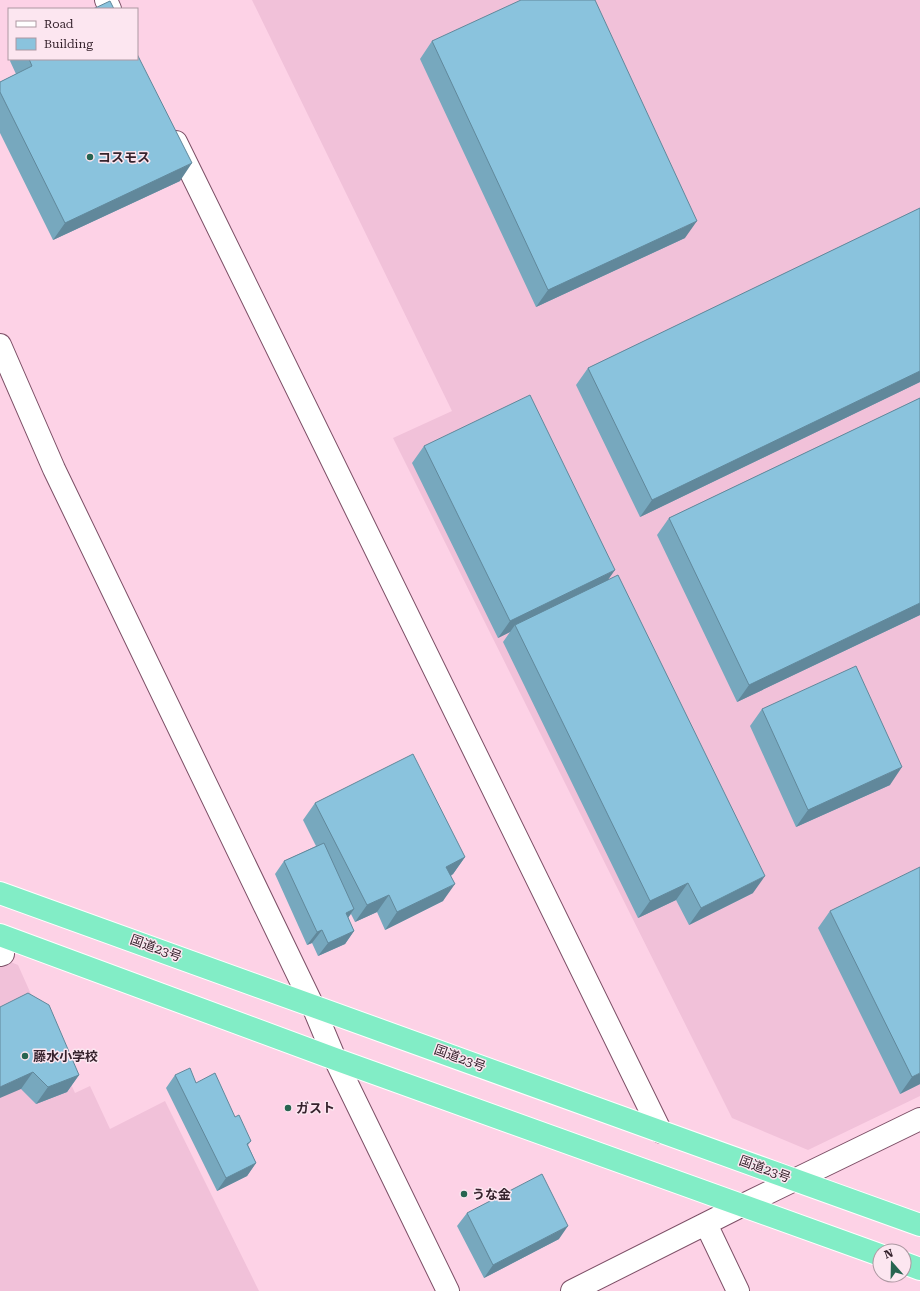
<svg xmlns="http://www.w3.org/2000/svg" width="920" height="1291" font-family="'Roboto Serif','Noto Sans JP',serif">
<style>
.built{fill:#f1c1d9}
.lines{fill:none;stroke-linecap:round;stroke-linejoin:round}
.minor-casing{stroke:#7c4f66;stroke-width:24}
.highway-casing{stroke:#fff;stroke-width:24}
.minor{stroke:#fff;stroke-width:22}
.highway{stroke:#82edc6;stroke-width:22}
.wall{fill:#77a8be}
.shaded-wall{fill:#61889b}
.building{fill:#8ac3dd;stroke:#61889b}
.poi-dot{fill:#276450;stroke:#fce6f0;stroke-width:1.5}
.labels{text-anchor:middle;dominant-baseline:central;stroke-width:3;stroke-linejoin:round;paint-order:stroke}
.poi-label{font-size:13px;font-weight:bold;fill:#36232d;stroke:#fce6f0;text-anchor:start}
.street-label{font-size:13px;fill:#36232d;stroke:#fce6f0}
</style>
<rect width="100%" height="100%" fill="#fdd2e6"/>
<path class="built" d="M252 0H920V1096L808 1150 732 1118 393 438 452 411Z
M8 961 18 965 75 1093 90 1086 110 1129 165 1101 259 1291H0V965Z"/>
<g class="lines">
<defs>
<path id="minor" d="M106 0 110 9
M176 142 661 1132
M0 345 54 469 312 1004 335 1059 448 1291
M0 955 3 954
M706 1224 738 1291
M572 1291 743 1205 920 1119"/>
<path id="highway" d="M0 893C307 1002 613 1115 920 1225
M0 935 335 1059 880 1255
M904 1263 920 1269"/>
</defs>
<use href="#minor" class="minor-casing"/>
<use href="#highway" class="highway-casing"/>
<use href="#minor" class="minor"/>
<use href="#highway" class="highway"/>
</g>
<path class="wall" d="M432 41 685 238 536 307 420 59Z
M11 59H137L180 181 53 240 0 133V82L16 74 10 61Z
M920 208V382L640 517 576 385 588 368Z
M920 398V615L737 702 657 535 669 518Z
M424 446 608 579 753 893 689 925 676 900 638 918 503 642 510 632 498 638 412 463Z
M762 709 890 785 796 827 750 726Z
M315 803 465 857 453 874 451 876 443 901 385 930 377 912 355 922 351 914 348 918 354 931 345 944 318 956 312 943 307 945 275 874 284 861 316 846 303 820Z
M830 911 920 1084 900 1094 818 928Z
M0 1007 79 1075 67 1092 36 1104 21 1089Z
M175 1075 196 1083 235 1117 251 1141 248 1145 256 1163 247 1176 217 1191 166 1088Z
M467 1213 559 1239 484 1278 457 1226Z"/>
<path class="shaded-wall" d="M192 163 180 181 53 240 65 223Z
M697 221 685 238 536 307 548 290Z
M920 371V382L640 517 652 500Z
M615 570 603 587 515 625 510 632 498 638 510 621Z
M920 603V615L737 702 749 685Z
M902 767 890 785 796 827 808 810Z
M465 857 453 874 434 884 446 867Z
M765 876 753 893 689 925 701 908Z
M688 883 676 900 638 918 650 901Z
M455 884 443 901 385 930 397 912Z
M389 895 377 912 355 922 367 905Z
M354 909 345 922 346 913Z
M322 930 312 943 307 945 317 932Z
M354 931 345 944 318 956 328 943Z
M33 1072 21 1089 0 1098V1087Z
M920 1073V1084L900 1094 912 1077Z
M79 1075 67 1092 36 1104 48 1087Z
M256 1163 247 1176 217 1191 226 1178Z
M568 1226 559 1239 484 1278 493 1265Z"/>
<path class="building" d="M521 0H595L697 221 548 290 432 41Z
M110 1 114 9H93Z
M137 54 192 163 65 223 0 92V82L32 66 29 59H137Z
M920 208V371L652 500 588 368Z
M530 395 615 570 510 621 424 446Z
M920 398V603L749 685 669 518Z
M618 575 765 876 701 908 688 883 650 901 515 625Z
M856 666 902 767 808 810 762 709Z
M413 754 465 857 446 867 455 884 397 912 389 895 367 905 315 803Z
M324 843 354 909 346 913 354 931 328 943 322 930 317 932 284 861Z
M920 867V1073L912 1077 830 911Z
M28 993 49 1005 79 1075 48 1087 33 1072 0 1087V1007Z
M190 1068 196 1083 215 1073 235 1117 239 1115 251 1141 247 1144 256 1163 226 1178 175 1075Z
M542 1174 568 1226 493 1265 467 1213Z"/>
<g class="poi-dot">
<circle cx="90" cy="157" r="4"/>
<circle cx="25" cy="1056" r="4"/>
<circle cx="288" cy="1108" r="4"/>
<circle cx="464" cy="1194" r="4"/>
</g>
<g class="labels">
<g class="poi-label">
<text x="98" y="157">コスモス</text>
<text x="33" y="1056">藤水小学校</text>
<text x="296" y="1108">ガスト</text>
<text x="472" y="1194">うな金</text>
</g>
<g class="street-label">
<text transform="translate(156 948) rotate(20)">国道23号</text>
<text transform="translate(460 1058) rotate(20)">国道23号</text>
<text transform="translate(765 1169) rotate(20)">国道23号</text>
</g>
</g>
<rect x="8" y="8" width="130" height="52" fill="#fce6f0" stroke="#ad98a2"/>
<rect x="16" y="21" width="20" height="6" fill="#ffffff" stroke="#ad98a2"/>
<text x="44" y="28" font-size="12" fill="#36232d">Road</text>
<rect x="16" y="38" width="20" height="12" fill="#8ac3dd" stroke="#ad98a2"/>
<text x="44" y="48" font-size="12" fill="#36232d">Building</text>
<g transform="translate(892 1263) rotate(340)"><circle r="19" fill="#fce6f0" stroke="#ad98a2"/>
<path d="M0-3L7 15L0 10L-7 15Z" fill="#276450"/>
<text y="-6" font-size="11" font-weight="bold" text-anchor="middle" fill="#36232d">N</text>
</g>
</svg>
